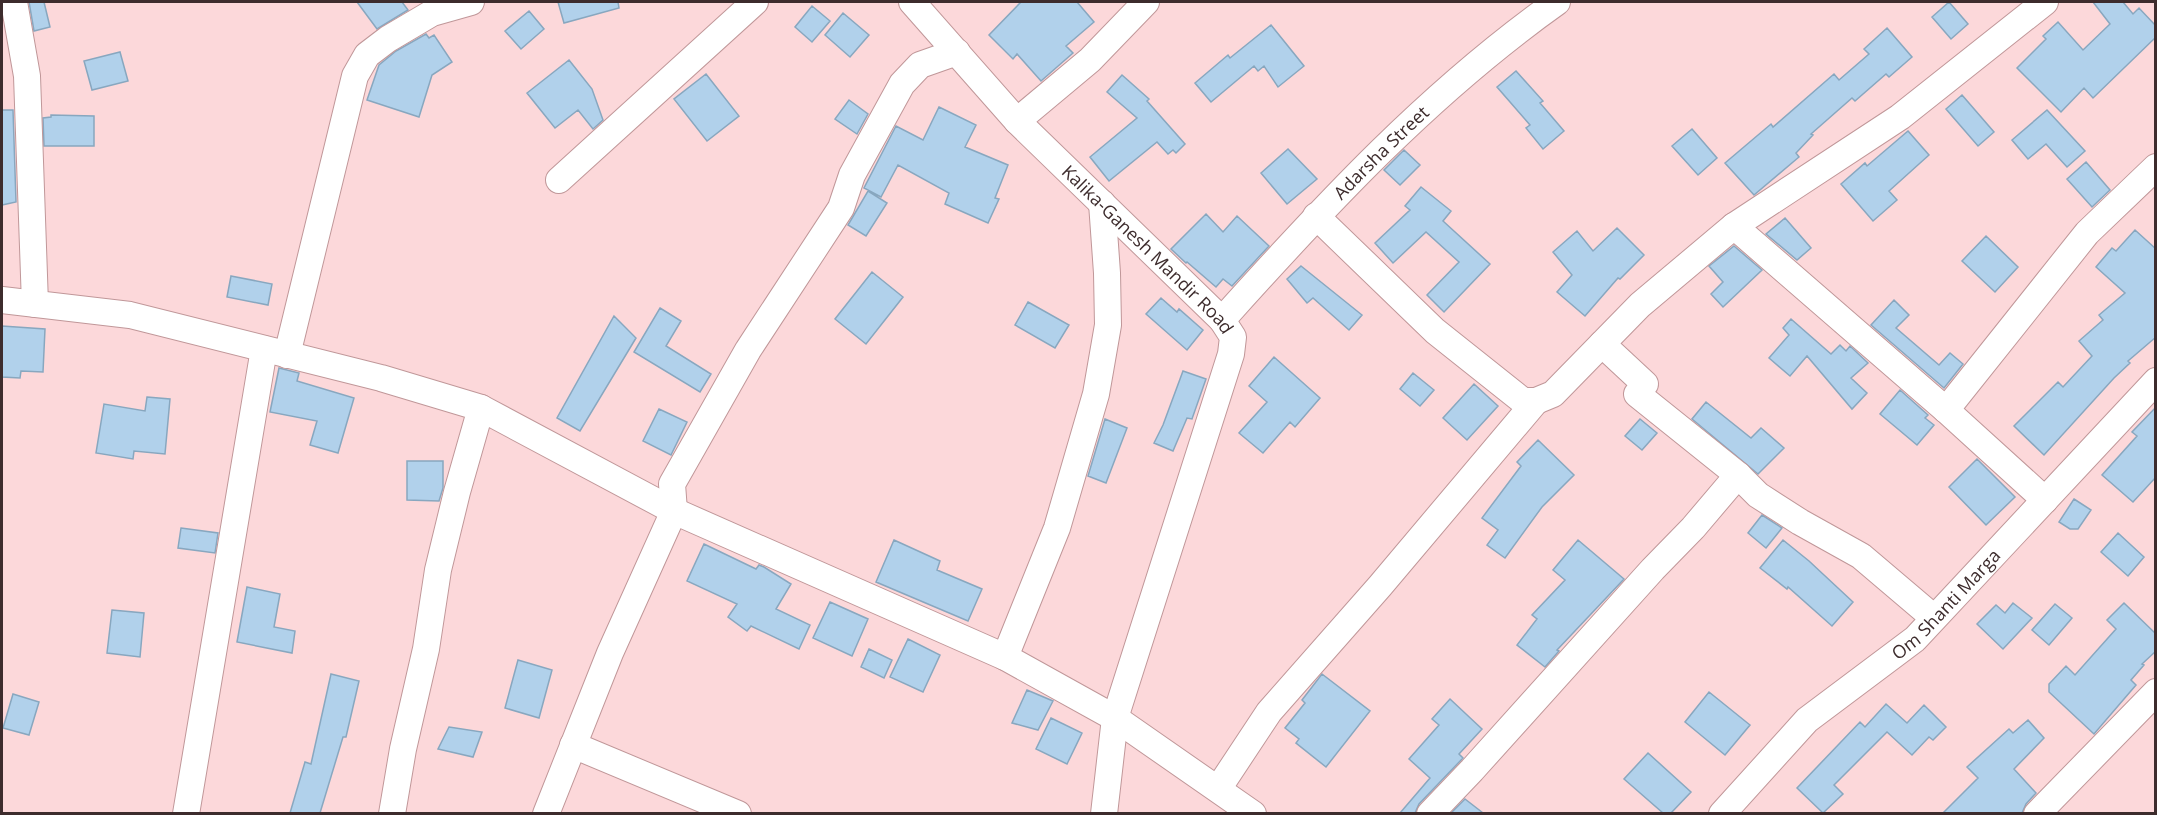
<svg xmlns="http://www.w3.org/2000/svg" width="2157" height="815" font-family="'Open Sans',sans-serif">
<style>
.building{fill:#b1d1eb;stroke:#88a7bf;stroke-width:1.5}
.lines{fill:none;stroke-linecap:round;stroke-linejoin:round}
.street-casing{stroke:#c09799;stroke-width:28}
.street{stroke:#fff;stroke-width:26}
.labels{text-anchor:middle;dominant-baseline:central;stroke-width:4.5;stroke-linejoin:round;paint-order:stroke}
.street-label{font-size:18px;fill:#3d2c2d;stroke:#fdebeb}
</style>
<rect width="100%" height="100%" fill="#fcd8da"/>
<path class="building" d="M29 2H44L50 27 34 31Z
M357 2H402L408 10 377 29Z
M558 2H618L619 8 564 23Z
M1021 2H1077L1094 22 1066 46 1073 53 1041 81 1017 54 1013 59 989 35Z
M1949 2 1968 24 1951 39 1932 17Z
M2093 2H2123L2133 14 2139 8 2156 26V37L2093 98 2084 88 2061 112 2017 68 2046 39 2043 36 2058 22 2083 50 2110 24Z
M812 6 830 21 812 42 795 27Z
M529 11 544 29 521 49 505 31Z
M843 13 869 35 850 57 825 35Z
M1271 25 1304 66 1278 87 1264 66 1258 71 1254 66 1211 102 1195 83 1228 55 1230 58Z
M1887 28 1912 57 1889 77 1886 74 1855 101 1852 98 1811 134 1813 135 1796 153 1799 157 1754 195 1725 163 1771 124 1773 127 1834 74 1839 80 1869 54 1864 49Z
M426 34 429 38 434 35 452 62 432 75 419 117 367 100 379 65 396 51Z
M120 52 128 81 92 90 84 61Z
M569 60 592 89 603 120 593 129 578 110 555 128 527 93Z
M1516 71 1543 101 1540 103 1564 131 1543 149 1526 128 1530 125 1497 87Z
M706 74 739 116 707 141 674 99Z
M1122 75 1149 99 1147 101 1185 144 1176 153 1173 150 1168 154 1157 142 1109 181 1090 157 1137 118 1107 92Z
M1962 95 1994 132 1978 146 1946 109Z
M849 100 868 114 857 134 835 119Z
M939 107 976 125 965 147 1008 165 995 198 999 199 988 223 945 204 949 193 898 165 881 197 864 188 896 126 923 140Z
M2 110H13L16 202 2 205Z
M2047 110 2085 151 2067 167 2046 144 2028 159 2012 140Z
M51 115 94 116V146H44L43 118 51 117Z
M1692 129 1717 158 1698 175 1672 146Z
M1908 131 1929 155 1889 191 1897 200 1873 221 1841 184 1865 163 1867 166Z
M1288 149 1317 179 1287 204 1261 173Z
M1404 150 1420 165 1400 185 1384 170Z
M2086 162 2110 190 2092 207 2067 179Z
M1421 187 1451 211 1443 221 1490 264 1444 312 1427 295 1459 262 1426 232 1393 263 1375 243 1410 210 1405 206Z
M868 191 887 203 866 236 848 225Z
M1206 214 1223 232 1237 216 1269 246 1232 286 1223 279 1216 287 1187 262 1186 263 1171 249Z
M1785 218 1811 248 1797 260 1766 234Z
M1617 228 1644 255 1620 279 1618 278 1585 316 1557 292 1572 275 1553 252 1577 231 1593 251Z
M2135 230 2156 249V337L2128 361 2130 363 2114 378 2044 455 2014 426 2058 382 2063 387 2092 356 2079 341 2103 320 2099 315 2125 293 2096 267 2112 248 2116 251Z
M1986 236 2018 267 1995 292 1962 261Z
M1734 246 1762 270 1723 307 1711 294 1723 282 1709 266Z
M1301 266 1362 315 1349 330 1313 298 1307 303 1287 279Z
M872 272 903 297 866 344 835 319Z
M231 276 272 284 268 305 227 297Z
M1161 298 1177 312 1179 309 1203 330 1187 350 1146 314Z
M1894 300 1909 315 1896 328 1939 365 1950 353 1963 364 1944 388 1871 325Z
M1028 302 1069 325 1055 348 1015 325Z
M660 308 681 321 666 346 711 374 700 392 634 352Z
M614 316 636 338 580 431 557 418Z
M1791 319 1831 354 1840 345 1846 351 1850 346 1868 363 1851 378 1867 393 1852 409 1807 356 1790 376 1769 358 1789 335 1783 328Z
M2 326 45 329 43 372 21 371 20 378 2 377Z
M1274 357 1320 398 1295 427 1290 422 1263 453 1239 433 1267 402 1249 386Z
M279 368 299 373 297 381 354 398 338 453 310 445 317 421 270 412Z
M1183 371 1206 379 1192 419 1187 418 1173 451 1154 443 1163 425Z
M1413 373 1434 390 1420 406 1400 389Z
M1474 384 1498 406 1467 440 1443 418Z
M1900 390 1928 415 1925 418 1934 425 1917 445 1880 414Z
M147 397 170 399 165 454 134 451 133 459 96 453 104 404 145 411Z
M1706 402 1751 438 1761 428 1784 448 1758 474 1692 419Z
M2156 407V477L2133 502 2102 475 2137 436 2132 432Z
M659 409 687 422 671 455 643 441Z
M1105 419 1127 428 1106 483 1088 476Z
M1640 419 1657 433 1642 450 1625 436Z
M1538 440 1574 475 1542 507 1505 558 1487 545 1498 530 1482 518 1521 466 1517 462Z
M1977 459 2015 497 1986 525 1949 487Z
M407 461H443V488L439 501 407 500Z
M2074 499 2091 510 2078 529H2070L2059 522Z
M1762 515 1782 528 1766 548 1748 533Z
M181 528 218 533 215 553 178 548Z
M2118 533 2144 557 2128 576 2101 552Z
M894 540 940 561 937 570 982 589 968 621 876 582Z
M1578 540 1624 579 1557 650 1559 651 1545 667 1517 645 1537 619 1532 615 1565 580 1553 570Z
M1783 540 1809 561 1853 602 1832 626 1788 587 1787 589 1760 568Z
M704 544 756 569 759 565 764 567 791 584 776 609 810 625 799 649 751 626 747 631 728 617 737 604 687 581Z
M247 587 280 594 274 627 295 631 292 653 237 642Z
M830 602 868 619 852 656 813 638Z
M2013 603 2032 618 2003 649 1977 624 1996 605 2005 613Z
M2124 603 2156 634V651L2142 664 2144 665 2131 680 2136 685 2094 734 2049 692V684L2066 666 2075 675 2116 629 2107 620Z
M2055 604 2072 618 2049 645 2032 630Z
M112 610 144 613 140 657 107 653Z
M908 639 940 655 923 692 890 677Z
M869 649 892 660 884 678 861 667Z
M518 660 552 670 539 718 505 708Z
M331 674 359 681 346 737H343L320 813H290L305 762 311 764Z
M1322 674 1370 711 1326 767 1296 743 1299 739 1285 728 1305 703 1302 700Z
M1027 690 1053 701 1038 730 1012 723Z
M1709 692 1750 725 1725 755 1685 722Z
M13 694 39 702 29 735 3 728Z
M1450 699 1482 729 1459 754 1463 758 1419 804 1415 813H1400L1430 778 1409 759 1439 725 1432 719Z
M1886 704 1907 723 1924 705 1946 727 1933 740 1929 737 1912 755 1887 732 1834 785 1843 794 1823 813 1797 788 1860 722 1865 727Z
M1051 718 1082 733 1067 764 1036 749Z
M2028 720 2044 738 2014 769 2036 793 2026 804 2022 813H1943L1978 778 1967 767 2009 729 2013 733Z
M449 727 482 732 473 757 438 749Z
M1648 753 1691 792 1671 813H1663L1624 779Z
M1465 799 1483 813H1451Z"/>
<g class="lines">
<defs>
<g id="street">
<path d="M14 2 27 76 35 304"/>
<path id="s1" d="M912 2 1017 121 1222 320 1233 337 1231 354 1115 718 1104 814"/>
<path d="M1017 121 1090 60 1146 2"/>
<path d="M559 180 755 2"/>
<path d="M1316 216 1435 331 1523 401H1536L1553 394 1640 305 1734 226 1900 117 2045 2"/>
<path d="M1734 226 1946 410 2045 500"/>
<path d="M2 300 130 315 381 378 481 408 674 511 1005 657 1115 718 1253 814"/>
<path id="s2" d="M1222 320C1326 204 1430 92 1557 2"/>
<path d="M1602 344 1645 384 1637 394 1738 475"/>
<path d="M287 355 355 76 367 55 388 39 432 13 471 2"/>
<path d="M1946 410 2087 233 2156 167"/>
<path d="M1005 657 1057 528 1096 394 1108 325 1107 273 1102 203"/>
<path d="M573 745 738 814"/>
<path d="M1218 789 1269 712 1380 586 1536 401"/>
<path d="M186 814 264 349"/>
<path d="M392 814 403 749 426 649 438 570 457 492 481 408"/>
<path d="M546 814 610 653 674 511 672 484 748 350 841 208 852 175 902 84 920 65 957 52"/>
<path d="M1430 814 1472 770 1653 569 1693 528 1738 475 1758 495 1800 522 1861 556 1934 618"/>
<path id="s3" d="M1722 814 1807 720 1915 639 2156 381"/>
<path d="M2037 814 2156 692"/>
</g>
</defs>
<use href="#street" class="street-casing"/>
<use href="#street" class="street"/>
</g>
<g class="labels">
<g class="street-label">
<text stroke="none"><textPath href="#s2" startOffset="231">Adarsha Street</textPath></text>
<text stroke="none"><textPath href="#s1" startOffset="342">Kalika-Ganesh Mandir Road</textPath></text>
<text stroke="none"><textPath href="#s3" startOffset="308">Om Shanti Marga</textPath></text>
</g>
</g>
<rect width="2157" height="815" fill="none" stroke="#3d2c2d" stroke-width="6"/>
</svg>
